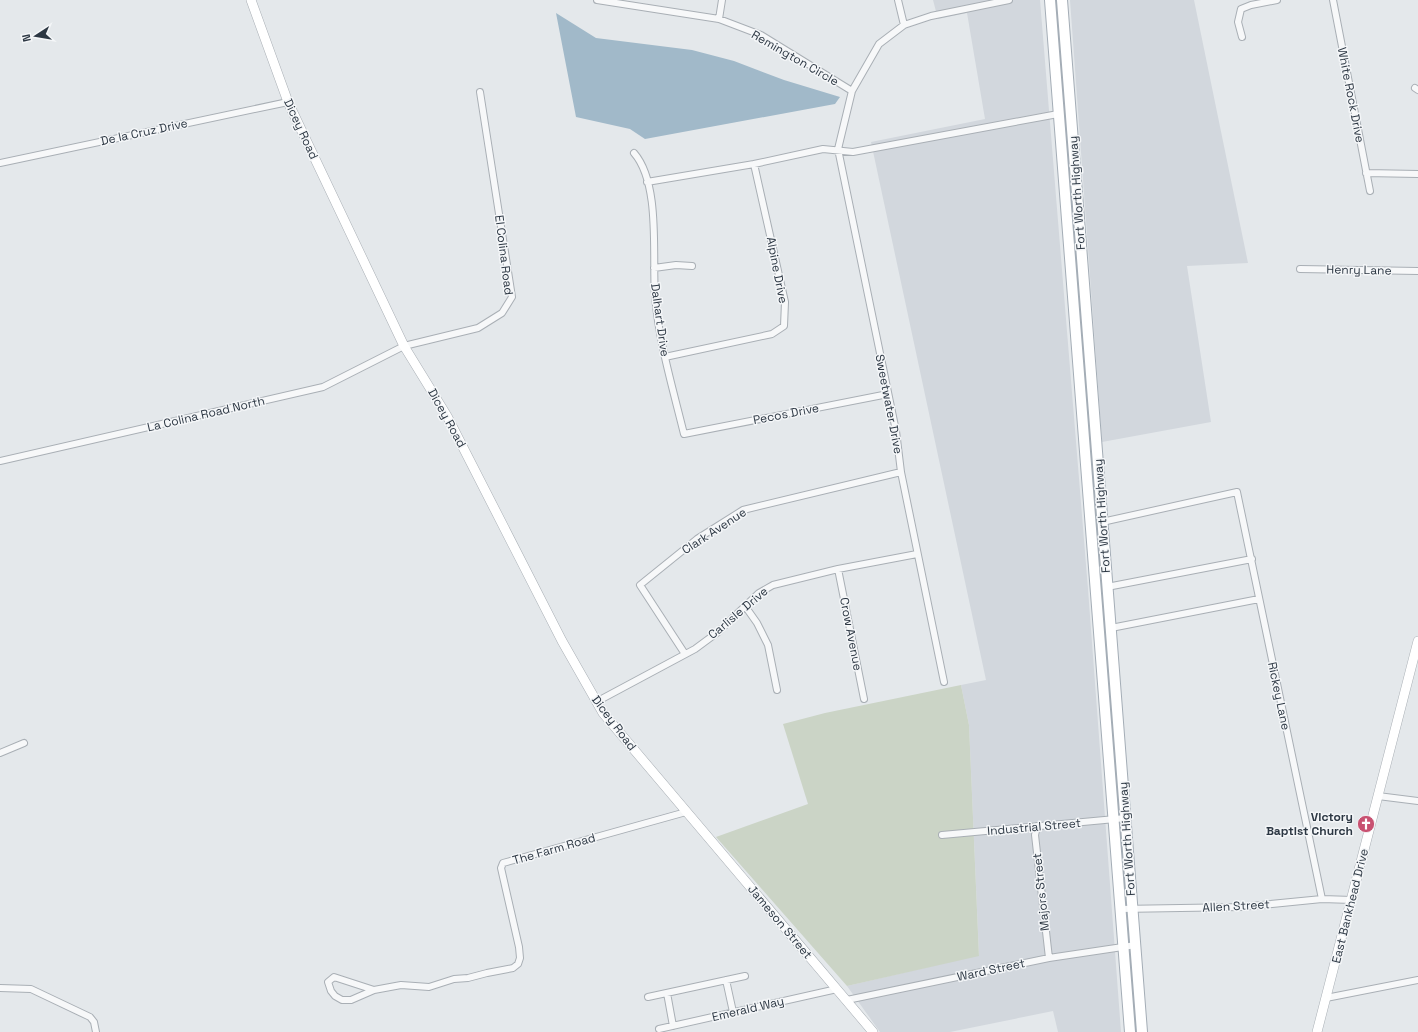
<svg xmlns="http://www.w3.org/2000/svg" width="1418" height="1032" font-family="'Space Grotesk',sans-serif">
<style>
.built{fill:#d2d7dd}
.green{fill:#cbd4c6}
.water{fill:#a1b9c9}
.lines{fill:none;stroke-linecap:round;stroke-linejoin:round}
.street-casing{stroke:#a9afb5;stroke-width:8}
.secondary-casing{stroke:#a9afb5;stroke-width:10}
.primary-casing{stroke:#a4adb6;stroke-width:12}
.street{stroke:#f7f8f9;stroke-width:6}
.secondary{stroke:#fff;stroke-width:9}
.primary{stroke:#fff;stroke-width:10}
.labels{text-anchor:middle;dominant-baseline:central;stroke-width:3;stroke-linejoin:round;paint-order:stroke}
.street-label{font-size:12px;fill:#2c3743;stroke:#f4f6f8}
.poi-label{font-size:12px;font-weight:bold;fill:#2c3743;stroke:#f4f6f8;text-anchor:end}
</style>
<rect width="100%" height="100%" fill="#e4e8eb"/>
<path class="built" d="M933 0H1040L1088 589 1121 1032H1058L1053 1011 950 1032H880L847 986 979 955 969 725 961 685 986 680 871 142 985 119 967 13 938 19Z
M1070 0H1194L1248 263 1187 266 1211 422 1102 442Z"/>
<path class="green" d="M961 685 969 725 979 956 847 986 716 837 808 804 783 724 825 713Z"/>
<path class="water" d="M556 13 596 38 692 50 734 61 784 80 840 97 835 104 645 139 630 129 576 117Z"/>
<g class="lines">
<defs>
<path id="street" d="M597 0 719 19 761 35 852 91
M898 0 904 25
M1333 0 1370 191
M719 19 722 0
M1242 37 1238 22 1241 9 1251 5 1277 0
M1415 88 1418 90
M634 153C661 184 652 257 655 296 659 343 673 389 684 434L888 394
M0 163 288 102
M1366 173 1418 174
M647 182 754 164 823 149 853 152 1058 114
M654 268 676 265 692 266
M1300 269 1418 271
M665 357 772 334 784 326 785 302 754 164
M0 461 323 387 404 346 478 328 502 313 512 297 480 92
M1102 522 1237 492 1322 899
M838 569 864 699
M1107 587 1252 559
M745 606 757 623 768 645 777 690
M1111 628 1259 599
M685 654 640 585 697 539 743 510 901 472
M944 682 901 472 896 431 838 149 852 91 879 44 904 25 931 16 1009 0
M596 702 695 649 718 632 759 593 773 585 838 569 917 554
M0 753 24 743
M1378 796 1418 801
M1037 826 1035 835 1049 958
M942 835 1126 818
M1120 909 1241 907 1322 899 1352 900
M726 980 733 1012
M0 988 31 989 90 1017 94 1022 96 1032
M374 990 334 977 328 982 331 991 335 996 342 1000H351L374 990 401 985 429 987 454 979 468 978 487 973 513 968 518 964 520 958 519 947 501 868 503 863 686 812
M667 993 673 1026
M648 997 745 976
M1326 998 1418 980
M847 1000 1049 958 1136 945
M659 1029 837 989"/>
<path id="secondary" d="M251 0 288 102 404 346 447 416 562 641 603 713 873 1032
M1317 1032 1418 641"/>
<path id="primary" d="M1050 0 1130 1032
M1062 0 1142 1032"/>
</defs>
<use href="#street" class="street-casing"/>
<use href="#secondary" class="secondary-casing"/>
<use href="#primary" class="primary-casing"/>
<use href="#street" class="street"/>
<use href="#secondary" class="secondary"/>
<use href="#primary" class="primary"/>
</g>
<defs>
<symbol id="church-disc" viewBox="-11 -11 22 22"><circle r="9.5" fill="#c85171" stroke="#f4f6f8"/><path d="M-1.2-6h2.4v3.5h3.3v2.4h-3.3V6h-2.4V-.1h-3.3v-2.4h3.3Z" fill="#fff"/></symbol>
</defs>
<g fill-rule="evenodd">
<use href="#church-disc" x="1356" y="814" width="20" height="20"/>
</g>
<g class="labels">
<g class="street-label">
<text transform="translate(795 58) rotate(30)">Remington Circle</text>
<text transform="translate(1351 95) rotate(79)">White Rock Drive</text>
<text transform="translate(301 129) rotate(65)">Dicey Road</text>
<text transform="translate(144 132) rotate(-12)">De la Cruz Drive</text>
<text transform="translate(1077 193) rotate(-94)">Fort Worth Highway</text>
<text transform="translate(504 255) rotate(83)">El Colina Road</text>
<text transform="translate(777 270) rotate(79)">Alpine Drive</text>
<text transform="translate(1359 270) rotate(1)">Henry Lane</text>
<text transform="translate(660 320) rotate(82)">Dalhart Drive</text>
<text transform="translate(889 404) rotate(79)">Sweetwater Drive</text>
<text transform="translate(206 414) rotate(-13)">La Colina Road North</text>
<text transform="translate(786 414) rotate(-11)">Pecos Drive</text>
<text transform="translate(447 418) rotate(61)">Dicey Road</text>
<text transform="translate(1102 516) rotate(-94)">Fort Worth Highway</text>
<text transform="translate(714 531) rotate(-33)">Clark Avenue</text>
<text transform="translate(738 613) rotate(-40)">Carlisle Drive</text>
<text transform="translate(851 634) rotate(79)">Crow Avenue</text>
<text transform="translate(1279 696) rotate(78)">Rickey Lane</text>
<text transform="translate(614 723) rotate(53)">Dicey Road</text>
<text transform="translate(1034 827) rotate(-5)">Industrial Street</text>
<text transform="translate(1127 839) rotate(-94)">Fort Worth Highway</text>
<text transform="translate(554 849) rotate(-16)">The Farm Road</text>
<text transform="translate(1041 892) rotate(-96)">Majors Street</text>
<text transform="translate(1236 906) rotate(-3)">Allen Street</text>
<text transform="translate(1350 906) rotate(-76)">East Bankhead Drive</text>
<text transform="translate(780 922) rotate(50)">Jameson Street</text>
<text transform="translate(991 970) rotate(-12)">Ward Street</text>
<text transform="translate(748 1009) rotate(-13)">Emerald Way</text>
</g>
<g class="poi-label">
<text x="1353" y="817">Victory<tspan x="1353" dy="14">Baptist Church</tspan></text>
</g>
</g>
<g transform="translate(36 36) rotate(258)" stroke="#f4f6f8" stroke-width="3" paint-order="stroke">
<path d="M0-3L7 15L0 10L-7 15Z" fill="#2c3743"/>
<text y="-6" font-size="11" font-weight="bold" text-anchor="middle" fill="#2c3743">N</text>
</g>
</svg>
